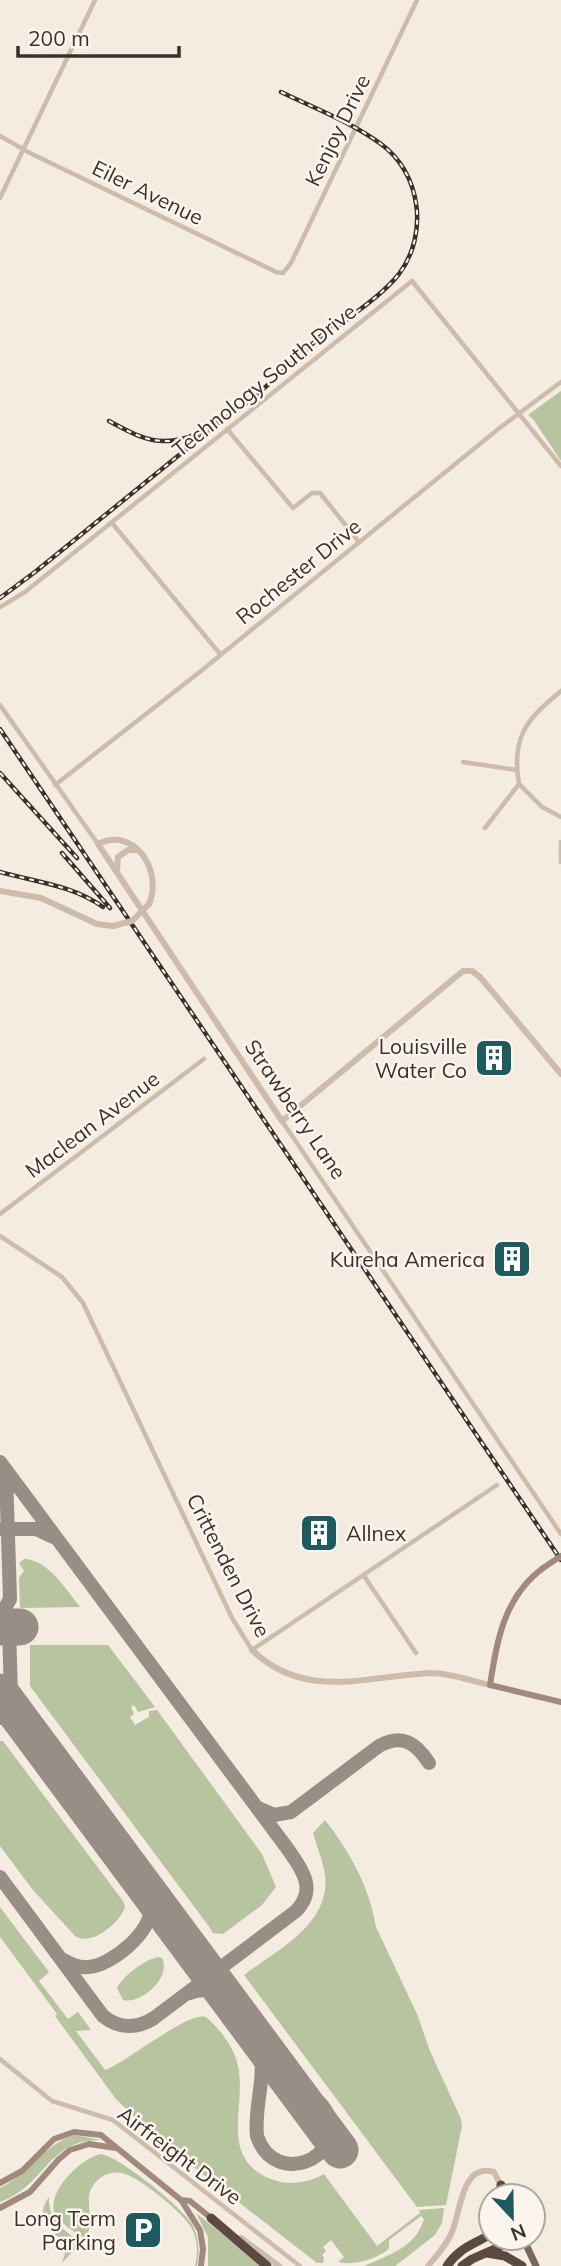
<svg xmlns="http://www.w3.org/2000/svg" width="561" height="2266" font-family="Mulish,sans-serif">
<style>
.green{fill:#b8c4a0}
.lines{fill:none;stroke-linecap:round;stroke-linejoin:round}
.taxiway{stroke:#988e86;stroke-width:14}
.runway{stroke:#988e86;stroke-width:37}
.minor{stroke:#cdbbac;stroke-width:4.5}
.tertiary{stroke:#cdbbac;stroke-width:6}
.secondary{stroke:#a18a7d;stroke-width:6}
.primary{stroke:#7d675c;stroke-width:7}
.motorway{stroke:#5c4a42;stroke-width:9}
.rail-casing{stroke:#3b302b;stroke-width:4.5}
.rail{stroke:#fbf5ee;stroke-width:2;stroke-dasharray:5;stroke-linecap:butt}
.tertiary-bridge{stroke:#cdbbac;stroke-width:6}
.secondary-bridge{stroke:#a18a7d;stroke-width:6}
.labels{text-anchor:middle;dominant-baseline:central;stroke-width:5;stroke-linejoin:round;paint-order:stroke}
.street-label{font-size:21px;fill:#3b302b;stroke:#fbf5ee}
.poi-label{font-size:21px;fill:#3b302b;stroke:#fbf5ee;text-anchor:end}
</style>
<rect width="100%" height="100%" fill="#f4ebe1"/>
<path class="green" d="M561 391V461L533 419 528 415Z
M24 1559C48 1559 67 1591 80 1607L20 1608 19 1578 24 1571 19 1563Z
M30 1645H108L155 1707 138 1712 134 1705 131 1707 134 1714 130 1717 135 1725 149 1717V1711L157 1710 262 1854 276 1887 262 1905 223 1934 213 1933 210 1928 30 1686Z
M0 1741H3L123 1901 125 1907C120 1923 91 1947 75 1936L33 1890 0 1846Z
M325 1820C349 1850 370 1888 376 1927L417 2014 430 2051 461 2119 462 2126 446 2205 417 2207 244 1975C277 1950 331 1924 325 1875 323 1861 317 1847 313 1833Z
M0 1907 49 1972 39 1981 68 2019 78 2012 91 2030 76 2031 105 2070C127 2062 188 2011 206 2017 219 2028 233 2046 237 2062 249 2103 216 2157 271 2179 289 2186 308 2183 324 2174L377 2246 420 2213 419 2210 444 2208 442 2223 435 2235 403 2260 395 2266H364C389 2255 416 2247 424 2219L421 2216 389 2240V2248C379 2259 352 2266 338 2262L344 2257 331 2240 323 2247 326 2251 322 2255 324 2257 323 2263H317L156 2138 116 2099 55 2016 57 2014 0 1937Z
M158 1957 162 1958C172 1977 141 2005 123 2000L117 1988C124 1975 144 1960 158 1957Z
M75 2135 101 2140C46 2140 47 2185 0 2202V2188C31 2173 42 2145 75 2135Z
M101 2154C120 2157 182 2207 192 2224 199 2237 200 2251 197 2266H195C198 2253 198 2240 192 2229 185 2214 140 2178 125 2174 116 2171 106 2173 99 2179 77 2197 100 2219 84 2239 75 2232 60 2223 55 2214 45 2193 82 2157 101 2154Z
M49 2197C48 2220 64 2230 81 2243L61 2264C79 2233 25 2231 49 2197Z
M196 2213 262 2266H208V2237Z"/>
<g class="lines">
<path class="taxiway" d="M0 1462 287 1848C301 1868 318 1889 296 1911L154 2018C137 2029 119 2029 103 2016L0 1877
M2 1529H36L53 1537
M0 1617 10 1599 6 1473
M0 1718 9 1705 11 1696 9 1627
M258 1808 274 1815 291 1812 379 1746C402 1733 416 1743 429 1763
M62 1959C71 1964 78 1968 88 1967 111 1966 152 1932 151 1907 151 1886 127 1864 115 1847
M190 1993C205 1987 218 1991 230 2002
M252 2032C273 2066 253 2100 257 2136 274 2188 346 2160 327 2113 321 2100 310 2094 297 2091"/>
<path class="runway" d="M0 1627H20
M0 1692 340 2150"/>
<path class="minor" d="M0 136 30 153 276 272 283 273 291 263 417 0
M0 198 95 0
M227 429 293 508 312 493H320L359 542
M112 523 220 654
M0 607 25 592 412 281 561 466
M0 705 98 844
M463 762 517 770
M519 784 542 807 561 817
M55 785 201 671 497 430 561 382
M485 828 519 784C511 737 526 720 561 691
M561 842V862
M282 1121 561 1534
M0 1214 204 1059
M0 1236 62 1277 83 1303 232 1618 252 1650 497 1485
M364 1576 416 1653
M0 2059 52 2101 113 2120 300 2266"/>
<path class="tertiary" d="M117 871 118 857 128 850H136
M0 891 41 898 97 924 113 926
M149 904C163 871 135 826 98 844L282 1121 463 971H472L480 977 561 1074
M252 1650C305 1701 366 1676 431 1673 449 1673 472 1681 490 1685
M241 2238 279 2266
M428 2266C436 2256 446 2246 451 2234 461 2215 460 2162 494 2172L506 2196"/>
<path class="secondary" d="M543 1568C504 1597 497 1640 490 1685L561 1702
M0 2183 22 2171 54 2139 74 2132 101 2135 181 2200 200 2230 203 2249 201 2266
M181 2200 190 2201 211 2218
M0 2208 30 2192 59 2159 70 2150 89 2144 116 2148"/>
<path class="primary" d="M523 2238 536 2266"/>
<path class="motorway" d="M501 2196V2185
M211 2218 267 2266
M487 2253 505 2256 522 2266
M447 2266C460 2247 473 2245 491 2234
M462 2266 472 2259 520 2238"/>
<defs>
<path id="rail" d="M281 92C314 108 351 122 381 144 421 173 429 234 399 274 383 294 359 310 338 326
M109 421C126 430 144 441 164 441 219 443 290 362 330 328
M0 598 35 572 221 421
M0 729 561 1560
M0 773 77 858
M62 853 110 908
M0 872C35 882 72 885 103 907"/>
</defs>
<use href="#rail" class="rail-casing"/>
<use href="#rail" class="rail"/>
<path class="tertiary-bridge" d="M113 926 132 921 149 904"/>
<path class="secondary-bridge" d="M543 1568 561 1556"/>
</g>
<defs>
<symbol id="building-square" viewBox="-11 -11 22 22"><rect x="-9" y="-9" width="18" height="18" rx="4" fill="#1f5a5e" stroke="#fbf5ee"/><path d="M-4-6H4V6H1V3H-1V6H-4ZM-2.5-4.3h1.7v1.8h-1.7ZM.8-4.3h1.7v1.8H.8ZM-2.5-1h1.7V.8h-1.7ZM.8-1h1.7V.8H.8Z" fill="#fff"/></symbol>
<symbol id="parking-square" viewBox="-11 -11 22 22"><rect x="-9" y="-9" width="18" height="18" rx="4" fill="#1f5a5e" stroke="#fbf5ee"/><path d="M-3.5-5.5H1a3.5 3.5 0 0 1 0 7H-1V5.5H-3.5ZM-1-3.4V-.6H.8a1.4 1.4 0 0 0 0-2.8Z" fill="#fff"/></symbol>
</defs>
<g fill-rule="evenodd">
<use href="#building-square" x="472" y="1036" width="44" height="44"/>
<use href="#building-square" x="490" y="1237" width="44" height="44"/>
<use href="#building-square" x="297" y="1511" width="44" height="44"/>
<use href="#parking-square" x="121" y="2208" width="44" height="44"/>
</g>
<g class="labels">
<g class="street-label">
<text transform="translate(337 130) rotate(-64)">Kenjoy Drive</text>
<text transform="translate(148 192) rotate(26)">Eiler Avenue</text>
<text transform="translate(264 380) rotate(-39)">Technology South Drive</text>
<text transform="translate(298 571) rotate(-39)">Rochester Drive</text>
<text transform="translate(296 1109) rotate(56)">Strawberry Lane</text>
<text transform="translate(92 1124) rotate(-37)">Maclean Avenue</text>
<text transform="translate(229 1565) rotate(63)">Crittenden Drive</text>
<text transform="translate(180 2155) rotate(37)">Airfreight Drive</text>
</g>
<g class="poi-label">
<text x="467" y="1046">Louisville<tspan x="467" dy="24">Water Co</tspan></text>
<text x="485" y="1259">Kureha America</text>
<text x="346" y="1533" text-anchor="start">Allnex</text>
<text x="116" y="2218">Long Term<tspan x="116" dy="24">Parking</tspan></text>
</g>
</g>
<g transform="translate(512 2217) rotate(158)"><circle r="33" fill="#fbf5ee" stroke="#aea6a0" stroke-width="2"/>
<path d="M0-5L12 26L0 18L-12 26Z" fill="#1f5a5e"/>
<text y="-10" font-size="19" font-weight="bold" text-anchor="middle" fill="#3b302b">N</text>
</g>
<path d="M18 46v10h161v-10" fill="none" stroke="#3b302b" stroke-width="3.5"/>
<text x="28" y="46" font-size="21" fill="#3b302b" stroke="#fbf5ee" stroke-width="5" paint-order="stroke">200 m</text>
</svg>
